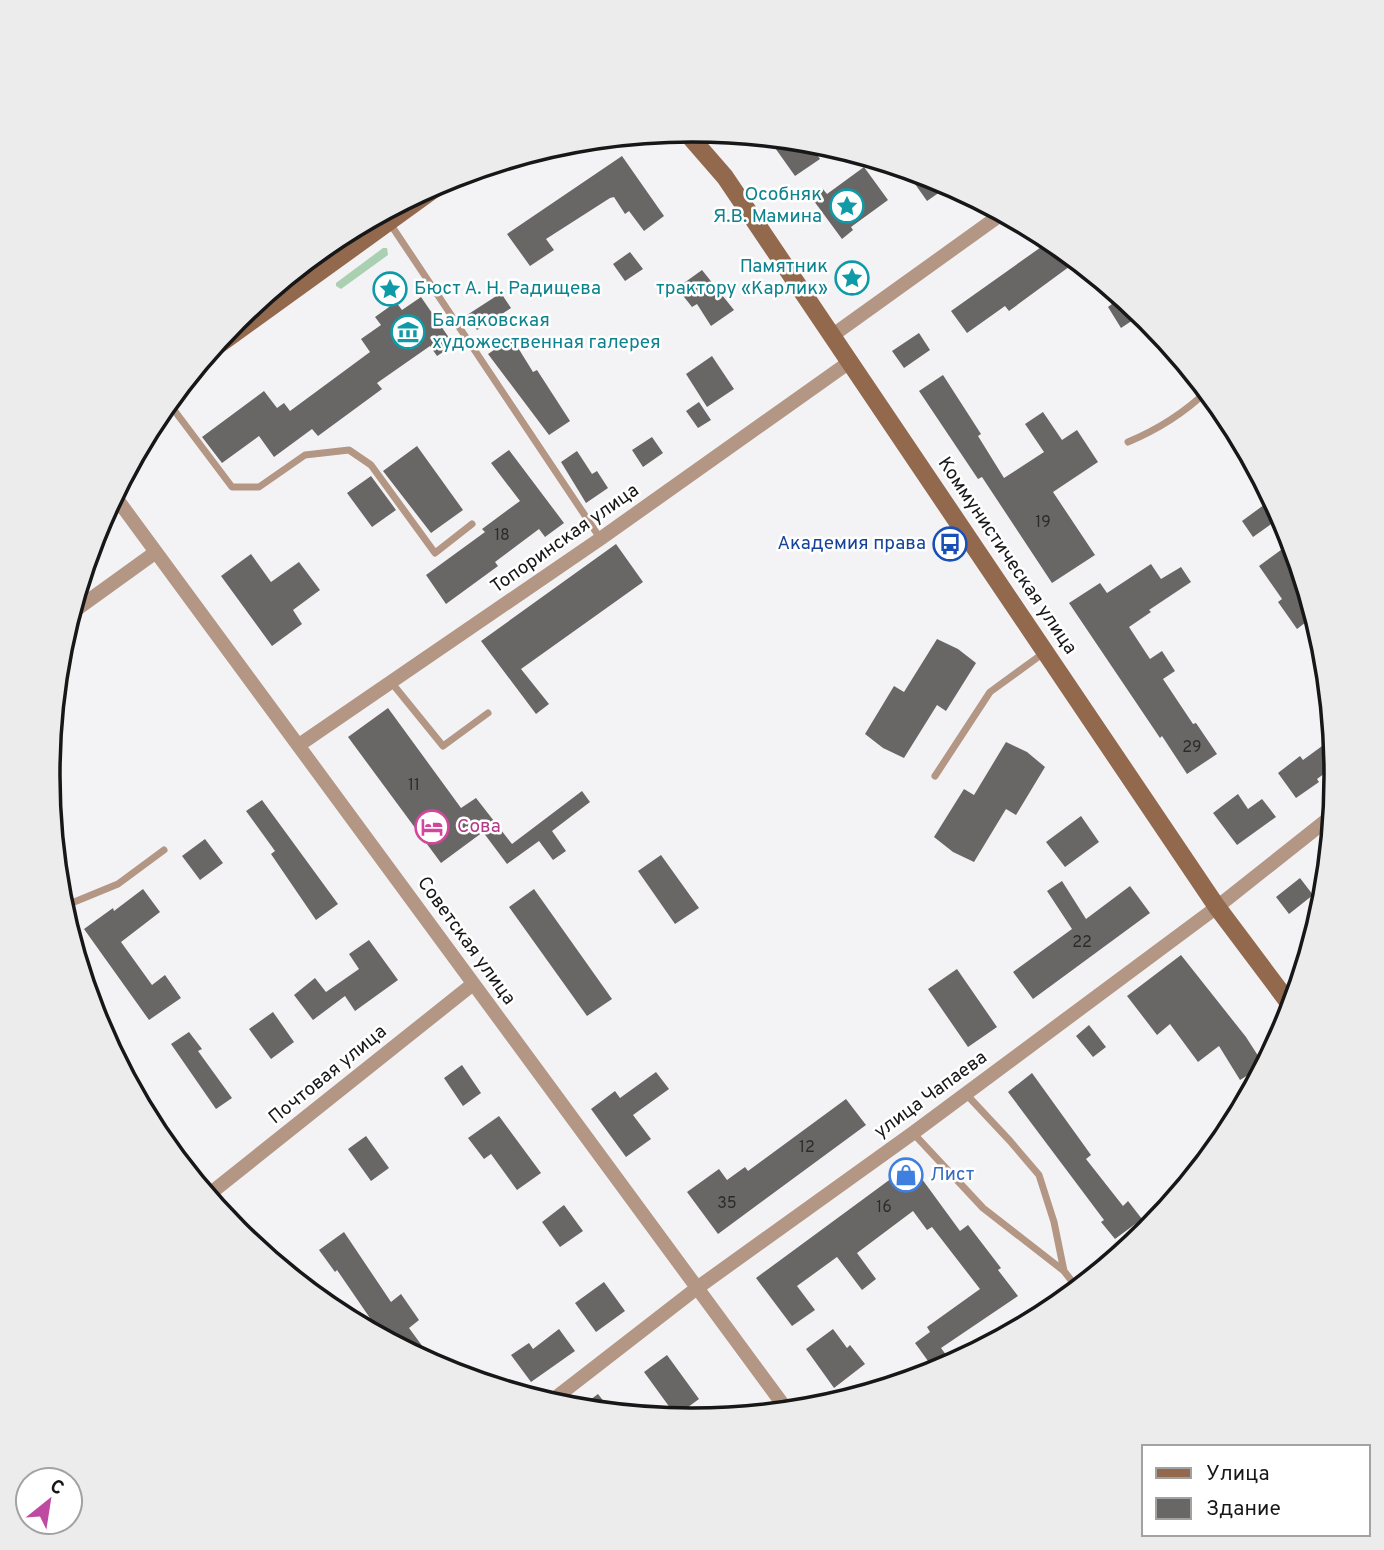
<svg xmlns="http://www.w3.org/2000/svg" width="1384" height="1550" font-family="Overpass,sans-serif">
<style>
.green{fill:#a9d0b0}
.building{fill:#696765}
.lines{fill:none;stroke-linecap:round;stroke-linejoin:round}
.service{stroke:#b49684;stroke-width:7}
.minor{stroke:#b49684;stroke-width:14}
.tertiary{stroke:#b49684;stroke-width:18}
.secondary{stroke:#93694e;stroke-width:18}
.labels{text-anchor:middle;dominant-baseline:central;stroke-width:5;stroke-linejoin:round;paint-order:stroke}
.number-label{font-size:16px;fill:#2c2b2b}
.culture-label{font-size:19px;fill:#0d838f;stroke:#fff;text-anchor:end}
.street-label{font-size:19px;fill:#171718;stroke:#fff}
.transit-label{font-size:19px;fill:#164399;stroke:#fff;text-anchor:end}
.hotel-label{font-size:19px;fill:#b23c85;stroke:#fff;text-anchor:start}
.shop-label{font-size:19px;fill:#366cbe;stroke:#fff;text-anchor:start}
.rim{fill:none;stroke:#171718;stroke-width:3.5}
</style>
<rect width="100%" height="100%" fill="#f3f3f6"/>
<path class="green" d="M383 248H387L388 255 341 289 336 286V283Z"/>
<path class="building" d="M768 138 808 142 820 159 795 176Z
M622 156 664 216 644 231 629 211 625 214 614 197 610 198 546 239 554 250 530 266 507 234Z
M864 167 888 200 851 227 853 230 842 239 811 197 822 188 827 194Z
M927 176 950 185 927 201 915 184Z
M1051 240 1077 261 1009 311 1005 306 967 333 951 311Z
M630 252 643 269 625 281 613 264Z
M702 270 734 310 711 326 697 304 692 307 677 288Z
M1100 280 1110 288 1142 314 1121 328 1108 307 1112 304 1097 282Z
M501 293 511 308 477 330 467 315Z
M421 297 454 345 437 356 430 346 377 383 382 389 318 436 312 429 274 457 259 436 222 463 202 437 264 391 277 408 284 403 290 411 370 352 361 339 381 325 375 317 396 302 402 310Z
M919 333 930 350 904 368 892 351Z
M512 338 533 372 537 370 570 421 549 435 488 354Z
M712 356 734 389 707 407 686 374Z
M943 375 981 434 978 436 1004 478 1044 452 1025 424 1043 412 1062 440 1077 430 1098 462 1053 492 1095 555 1052 583 982 477 978 479 919 391Z
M699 402 711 420 698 428 686 411Z
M652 437 663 453 643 467 632 450Z
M417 446 463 510 431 533 383 471Z
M509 450 564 523 545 537 539 529 495 562 498 566 446 604 426 575 485 532 482 529 520 501 491 463Z
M577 451 592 474 597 471 608 488 586 503 561 462Z
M371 476 396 510 372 527 347 493Z
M1272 499 1281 517 1253 537 1242 521Z
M616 544 643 582 521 669 549 704 536 714 481 641Z
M1289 544 1295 552 1314 616 1297 629 1278 602 1282 599 1259 566Z
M251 554 271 582 299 562 320 590 293 610 302 624 272 646 221 576Z
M1151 564 1161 579 1181 567 1191 582 1149 610 1151 612 1129 627 1150 659 1162 651 1175 671 1163 679 1193 724 1196 723 1217 754 1187 774 1162 736 1160 738 1069 603 1100 583 1107 593Z
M937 639 958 649 976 663 946 711 937 705 904 758 883 748 865 734 894 686 904 692Z
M388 708 461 808 476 798 512 844 582 791 590 802 552 831 566 851 553 860 539 841 507 864 483 832 441 863 348 737Z
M1333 738 1336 765 1317 779 1319 782 1296 798 1278 773 1300 756 1303 760Z
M1006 742 1027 752 1045 767 1016 815 1006 809 974 862 953 852 934 837 964 789 974 795Z
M1238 794 1248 809 1262 799 1276 817 1237 845 1213 813Z
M262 800 338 904 316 920 271 854 275 851 246 811Z
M1081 816 1099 842 1065 867 1046 842Z
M205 839 223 863 200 880 182 856Z
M661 855 699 908 675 924 638 871Z
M1300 878 1313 895 1289 914 1276 897Z
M1062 881 1086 919 1130 886 1150 913 1033 999 1013 972 1072 929 1047 891Z
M143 889 160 912 121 942 152 985 165 975 181 998 149 1020 84 929 113 908 114 911Z
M534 889 612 999 587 1016 509 907Z
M369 940 398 980 355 1011 345 996 313 1020 294 995 315 978 326 992 359 969 349 954Z
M1181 955 1246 1037 1264 1065 1240 1080 1219 1046 1198 1062 1170 1024 1157 1035 1127 996Z
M957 969 997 1027 968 1047 928 989Z
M273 1012 294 1042 271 1059 249 1029Z
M1089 1025 1106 1047 1093 1057 1076 1036Z
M189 1032 202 1049 198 1051 232 1098 216 1109 171 1044Z
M462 1065 481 1093 463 1106 444 1078Z
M656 1072 669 1089 633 1115 651 1139 626 1157 591 1109 615 1091 620 1098Z
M1032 1073 1091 1155 1086 1159 1123 1206 1128 1201 1142 1219 1115 1239 1101 1222 1104 1220 1008 1092Z
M846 1099 866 1125 718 1234 687 1192 719 1169 727 1180 745 1167 748 1171Z
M499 1116 541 1173 517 1190 491 1154 484 1159 468 1138Z
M366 1136 389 1168 371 1181 348 1149Z
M911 1164 960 1231 968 1225 1001 1268 998 1270 1018 1296 941 1348 952 1363 936 1372 915 1343 930 1332 927 1327 980 1289 932 1227 927 1230 913 1211 857 1253 876 1279 862 1290 837 1257 797 1286 815 1310 792 1326 756 1278Z
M564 1205 583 1231 560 1247 542 1222Z
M344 1232 391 1302 401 1294 419 1320 409 1328 437 1366 383 1337 337 1270 335 1272 319 1250Z
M604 1282 625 1311 596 1332 575 1303Z
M559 1329 575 1351 531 1382 511 1355 529 1343 533 1349Z
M833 1329 847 1348 850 1345 865 1364 834 1388 806 1349Z
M667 1355 699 1399 676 1416 644 1372Z
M598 1394 612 1412 578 1409Z"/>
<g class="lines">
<path class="service" d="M389 222 600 538
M168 402 232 487H259L305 455 349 450 371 465 435 553 472 524
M1128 442C1159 429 1183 414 1207 391
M391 682 443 746 488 713
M935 776 990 692 1045 652
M62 907 118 884 164 850
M966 1094 1010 1141 1039 1175 1054 1222 1064 1271
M913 1133 983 1208 1064 1271 1078 1289"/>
<path class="minor" d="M833 335 1003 213
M114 495 787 1410
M70 614 156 552
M299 745 600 539 851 361
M207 1196 473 984
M550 1402 697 1288 913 1133 1217 907 1333 815"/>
<path class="tertiary" d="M151 1123 186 1170"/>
<path class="secondary" d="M685 131 725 177 1217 907 1292 1007
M210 351 448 179"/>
</g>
<defs>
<symbol id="sight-ring" viewBox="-11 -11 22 22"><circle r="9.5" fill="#fff" stroke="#0f9aa8" stroke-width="1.5"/><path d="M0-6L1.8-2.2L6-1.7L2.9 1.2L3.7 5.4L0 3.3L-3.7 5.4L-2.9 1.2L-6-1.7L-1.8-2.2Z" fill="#0f9aa8"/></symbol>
<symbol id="museum-ring" viewBox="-11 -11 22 22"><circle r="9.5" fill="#fff" stroke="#0f9aa8" stroke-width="1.5"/><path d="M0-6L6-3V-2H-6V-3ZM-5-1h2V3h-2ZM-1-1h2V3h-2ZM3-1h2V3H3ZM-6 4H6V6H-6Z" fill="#0f9aa8"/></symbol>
<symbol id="bus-ring" viewBox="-11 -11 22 22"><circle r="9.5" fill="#fff" stroke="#1a4fb4" stroke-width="1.5"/><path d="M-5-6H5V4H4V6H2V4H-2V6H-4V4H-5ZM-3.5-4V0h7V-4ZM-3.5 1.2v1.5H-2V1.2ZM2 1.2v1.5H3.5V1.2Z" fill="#1a4fb4"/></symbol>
<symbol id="hotel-ring" viewBox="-11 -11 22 22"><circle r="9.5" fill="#fff" stroke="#d1479c" stroke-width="1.5"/><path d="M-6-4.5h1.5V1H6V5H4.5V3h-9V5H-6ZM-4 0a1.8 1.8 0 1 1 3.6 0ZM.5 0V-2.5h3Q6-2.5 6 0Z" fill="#d1479c"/></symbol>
<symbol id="shop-ring" viewBox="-11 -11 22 22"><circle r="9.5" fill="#fff" stroke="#3f7fe0" stroke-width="1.5"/><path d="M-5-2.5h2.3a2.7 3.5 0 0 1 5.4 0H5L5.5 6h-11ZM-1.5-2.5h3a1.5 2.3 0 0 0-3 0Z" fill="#3f7fe0"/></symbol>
</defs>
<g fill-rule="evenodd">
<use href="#sight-ring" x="828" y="187" width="38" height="38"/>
<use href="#sight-ring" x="833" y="259" width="38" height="38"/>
<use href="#sight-ring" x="371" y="270" width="38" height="38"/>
<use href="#museum-ring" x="389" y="313" width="38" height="38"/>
<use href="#bus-ring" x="931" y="525" width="38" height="38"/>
<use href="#hotel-ring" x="413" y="808" width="38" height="38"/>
<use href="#shop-ring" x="887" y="1156" width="38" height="38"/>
</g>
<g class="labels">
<g class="number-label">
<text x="1043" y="523">19</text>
<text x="502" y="536">18</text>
<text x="1192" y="748">29</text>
<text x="414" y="786">11</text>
<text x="1082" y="943">22</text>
<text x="807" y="1148">12</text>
<text x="727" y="1204">35</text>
<text x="884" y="1208">16</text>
</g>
<g class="culture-label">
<text x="822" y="195">Особняк<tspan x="822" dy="22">Я.В. Мамина</tspan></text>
<text x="828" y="267">Памятник<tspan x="828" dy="22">трактору «Карлик»</tspan></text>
<text x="414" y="289" text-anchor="start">Бюст А. Н. Радищева</text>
<text x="432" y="321" text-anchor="start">Балаковская<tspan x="432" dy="22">художественная галерея</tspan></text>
</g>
<g class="street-label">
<text transform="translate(565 539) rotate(-35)">Топоринская улица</text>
<text transform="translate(1007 556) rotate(56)">Коммунистическая улица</text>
<text transform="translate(466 941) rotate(54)">Советская улица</text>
<text transform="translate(328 1075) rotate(-39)">Почтовая улица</text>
<text transform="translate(931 1095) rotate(-36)">улица Чапаева</text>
</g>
<g class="transit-label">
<text x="926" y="544">Академия права</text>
</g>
<g class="hotel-label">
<text x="457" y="827">Сова</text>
</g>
<g class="shop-label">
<text x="930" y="1175">Лист</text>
</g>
</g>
<path d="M0 0H1384V1550H0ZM692 142H692A632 632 0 0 1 1324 774V776A632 632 0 0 1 692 1408H692A632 632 0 0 1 60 776V774A632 632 0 0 1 692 142Z" fill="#ececed" fill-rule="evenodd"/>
<path class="rim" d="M692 142H692A632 632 0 0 1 1324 774V776A632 632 0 0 1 692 1408H692A632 632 0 0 1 60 776V774A632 632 0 0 1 692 142Z"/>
<rect x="1142" y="1445" width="228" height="91" fill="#ffffff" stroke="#a2a2a3" stroke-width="2"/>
<rect x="1156" y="1468" width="35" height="10" fill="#93694e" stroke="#a2a2a3" stroke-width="2"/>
<text x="1206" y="1480" font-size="21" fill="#171718">Улица</text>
<rect x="1156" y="1498" width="35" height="21" fill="#696765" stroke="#a2a2a3" stroke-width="2"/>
<text x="1206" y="1515" font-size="21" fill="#171718">Здание</text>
<g transform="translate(49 1501) rotate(30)"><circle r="33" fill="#ffffff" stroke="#a2a2a3" stroke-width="2"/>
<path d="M0-5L12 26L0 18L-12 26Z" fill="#bf4aa2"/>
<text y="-10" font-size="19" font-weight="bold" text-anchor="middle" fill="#171718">С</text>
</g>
</svg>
